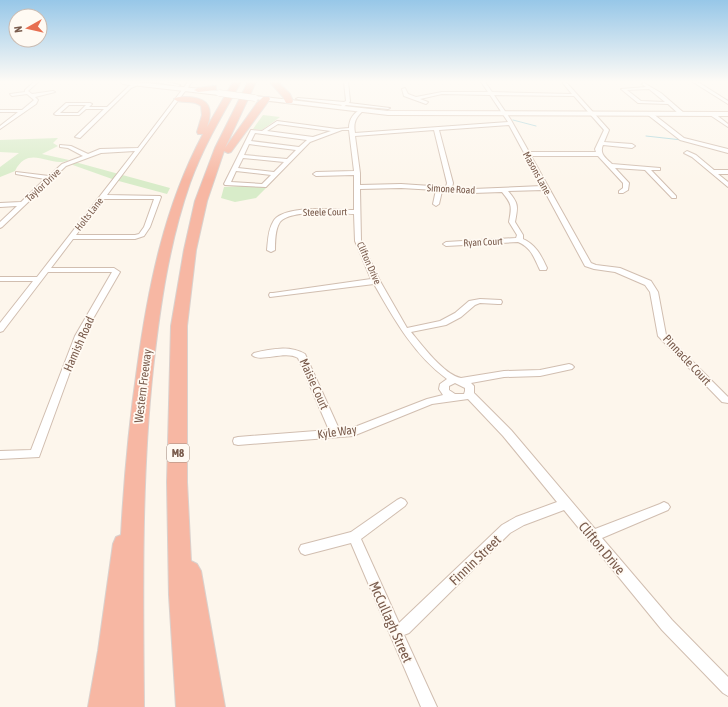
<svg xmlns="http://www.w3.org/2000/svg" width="728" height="707" font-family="'Asap Condensed',sans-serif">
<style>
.green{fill:#d8ecc9}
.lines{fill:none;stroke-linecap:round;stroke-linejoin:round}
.stream{stroke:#a5d3da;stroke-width:1}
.street-casing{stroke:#d1beb0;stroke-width:2}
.secondary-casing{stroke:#d6c0b0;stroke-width:2}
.highway-casing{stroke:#dad1cd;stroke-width:2}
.street{fill:#fff;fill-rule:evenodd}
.secondary{fill:#fff;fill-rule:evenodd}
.highway{fill:#f7b7a3;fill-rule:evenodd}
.secondary-bridge-casing{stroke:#d6c0b0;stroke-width:7;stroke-linecap:butt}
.secondary-bridge{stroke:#fff;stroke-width:6}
.labels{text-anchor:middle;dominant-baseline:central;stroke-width:3.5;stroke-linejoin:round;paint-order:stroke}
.far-street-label{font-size:10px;fill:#7a5c4d;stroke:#fffaf3}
.shield{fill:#fffaf3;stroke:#a28b7f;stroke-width:1}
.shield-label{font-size:11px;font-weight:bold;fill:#7a5c4d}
.street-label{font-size:12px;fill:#7a5c4d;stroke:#fffaf3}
.near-street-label{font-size:14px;fill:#7a5c4d;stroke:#fffaf3}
</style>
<rect width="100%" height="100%" fill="#fdf6ec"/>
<path class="green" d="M263 115 280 117 262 130 253 129Z
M58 138 53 143 58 146 42 154 69 160C51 169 29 143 15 171L0 177V167L19 153 0 152V140Z
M75 162 170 188 167 194 115 180 70 164Z
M242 186 267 187 256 198 235 202 221 198 224 187Z"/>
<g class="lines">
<path class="stream" d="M513 120 536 126
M646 136 682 140"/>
<defs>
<path id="street" d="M34 82H38L28 91 32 94 53 91 55 92 35 97 38 100 36 104 0 129V126L18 112H0V110H22L34 100 27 94 12 96 10 94 25 92V90Z
M156 82H166L180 85 178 86Z
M188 82H192L107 195 160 196 161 197 150 227 144 236 135 239H73L51 268H114L120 272 83 336 39 457 0 459V451L31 450 75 336 112 272H48L3 331 0 332V323L33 281H0V277H37L135 151 101 153 66 166 2 227 0 228V222L17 206 0 207V203L21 202 45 179 16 174V172L49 176 62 164 83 156 68 148 60 147V145L71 146 88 154 100 149 138 148ZM104 199H154L144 227 139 234 135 235H76Z
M344 82H348L350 101 349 103 390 108 388 109 346 105 343 107 341 106 342 105 296 99 298 98 344 102 346 101Z
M481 82H485L492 92 572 94 562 82H566L609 130 604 142 632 144 635 146 632 148 603 145C599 154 606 158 612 164L660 168V170H651L676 196V198H672L645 170 615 168 629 183 628 190 623 193H619V191L623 188V183L598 156H531L591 263 596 265 620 268 651 281 658 292 666 335 728 397V403L722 402 658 336 650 292 645 285 615 272 594 269 585 266 544 190 508 191C519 204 518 206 515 222L523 235V239C536 245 541 255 547 268L546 270H540C534 258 532 248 518 242L446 246 443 244 446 242 516 238 517 235 509 222C512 206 512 204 502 192L473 193 442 191 439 204 436 206 433 204 436 190 401 188 360 189 361 241 380 281 407 328 440 321 455 313 469 301 480 299 501 300 502 302 501 304H498L480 303 475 305 461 317 446 325 411 332C422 345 444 375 461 378L504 371 540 370 569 364 572 365 574 367 572 369 540 376 504 377 471 383 474 386V393L511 430 595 529 660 504 664 502 668 504 670 507 668 510 602 538 672 620 728 677V696L723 693 662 630 564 510 524 525 510 533 409 633 404 635 437 707H421L351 543 305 555 301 553 299 549 301 545 351 532 397 500 401 498 405 500 407 503 405 506 361 539 399 623 502 525 516 517 557 502 503 436 468 399 432 404 353 436 238 445 234 444 233 441 234 438 238 437 329 430 298 358C285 350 260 363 252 355L254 353C270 349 290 345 305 354L339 429 352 428 427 399 443 395 439 389 440 384 447 379C414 355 394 319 374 284L270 297 269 295 270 293H273L371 279 355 241 354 214C338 213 290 209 280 222 275 229 275 242 275 250L271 252 267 250C268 241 268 230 273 222 282 204 336 210 354 210V175L316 176 313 174 316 172 354 171 349 130H342L310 142 266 187 225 185 224 184 251 130 262 131 277 121 337 129 349 128C349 119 354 112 362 109L364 110C356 117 353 122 355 133L508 122 490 95 442 94 420 99 428 102 426 104 404 96 402 89 405 88 408 94 416 97 442 92H488ZM494 95 574 96 604 130 595 149 596 152H529L511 120ZM278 124 331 131 313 137 267 131ZM509 125 542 186 473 189 452 188 453 183 439 130ZM434 130 447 183 446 187 401 184 360 185V173L355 136ZM255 133 307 140 299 147 251 141ZM249 144 296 150 287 159 244 155ZM243 158 284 162 274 172 238 168ZM236 171 271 175 262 184 231 182ZM455 383 465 388V391L464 394H455L449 390V386Z
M693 82H698L728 101V104Z
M137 83 138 85 131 88 80 138 75 137 104 109H86L79 115H56L54 114 66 103H90L92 104 89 107H107L129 86ZM69 105H86L78 113H60Z
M644 83 661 93 684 113V115H680L668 104 638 103 621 89 646 87 642 84ZM649 89 665 102 641 101 627 90Z
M648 113H652L684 138 728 149V153L680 140 648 115Z
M710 113H714L728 124V127L710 115Z
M687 151 696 155 714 170H728V174H718L728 182V187L692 157 684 153Z"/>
<path id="secondary" d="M120 82H137L219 91 222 93 219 95 123 84Z
M255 96 388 111 728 112V116L388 115 253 99V97Z"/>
<path id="highway" d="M233 82H241C222 115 203 147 190 183 169 243 160 306 153 369 141 481 143 594 144 707H116V703V707H88L98 651 113 544 116 537 121 535C124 480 129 424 137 369 148 288 164 207 203 134H198L197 132 202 115 201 106C193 99 181 105 174 99 178 96 184 97 190 97 210 99 213 109 207 127Z
M248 82H256L225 148 257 103 263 97H269L270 99 231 152 228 153 224 151 207 201 196 250 187 326V482L191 561 197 564 201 571 225 707H176L169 595 167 482 171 326 184 250 195 201 215 148Z
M270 82H278L290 94 293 101 292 103H286L283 97Z
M213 86H216V90L198 92 194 90 198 88Z"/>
</defs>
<use href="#street" class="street-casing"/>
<use href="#secondary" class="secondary-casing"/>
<use href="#highway" class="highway-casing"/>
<use href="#street" class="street"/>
<use href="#secondary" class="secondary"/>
<use href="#highway" class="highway"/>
<defs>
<path id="secondary-bridge" d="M219 93 255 98"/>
</defs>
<use href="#secondary-bridge" class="secondary-bridge-casing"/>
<use href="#secondary-bridge" class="secondary-bridge"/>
</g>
<linearGradient id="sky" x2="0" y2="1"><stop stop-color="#97c7e8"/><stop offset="0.45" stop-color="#fefbf6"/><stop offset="1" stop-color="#fefbf6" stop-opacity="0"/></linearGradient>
<rect width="728" height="181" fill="url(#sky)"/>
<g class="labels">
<g class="far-street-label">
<text transform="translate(537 173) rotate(61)">Masons Lane</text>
<text transform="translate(43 185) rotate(-43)">Taylor Drive</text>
<text transform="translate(451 189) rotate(3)">Simone Road</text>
<text transform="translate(325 212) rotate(-1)">Steele Court</text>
<text transform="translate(89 214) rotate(-52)">Holts Lane</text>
<text transform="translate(483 242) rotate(-3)">Ryan Court</text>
<text transform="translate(369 263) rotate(66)">Clifton Drive</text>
</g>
<rect class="shield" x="167" y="444" width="22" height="18" rx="3"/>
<g class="shield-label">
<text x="178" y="453">M8</text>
</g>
<g class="street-label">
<text transform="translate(79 344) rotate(-66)">Hamish Road</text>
<text transform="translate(687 360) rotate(47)">Pinnacle Court</text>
<text transform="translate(314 384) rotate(66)">Maisie Court</text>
<text transform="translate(143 386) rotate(-83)">Western Freeway</text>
<text transform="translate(337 432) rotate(-8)">Kyle Way</text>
</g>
<g class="near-street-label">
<text transform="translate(602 548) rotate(50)">Clifton Drive</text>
<text transform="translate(475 560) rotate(-44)">Finnin Street</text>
<text transform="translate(391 622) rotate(66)">McCullagh Street</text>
</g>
</g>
<g transform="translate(28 28) rotate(262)"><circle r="19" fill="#fffaf3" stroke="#cabbb1"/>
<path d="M0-3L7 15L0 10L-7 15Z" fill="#e76f51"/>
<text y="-6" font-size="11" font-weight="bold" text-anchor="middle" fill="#7a5c4d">N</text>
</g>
</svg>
